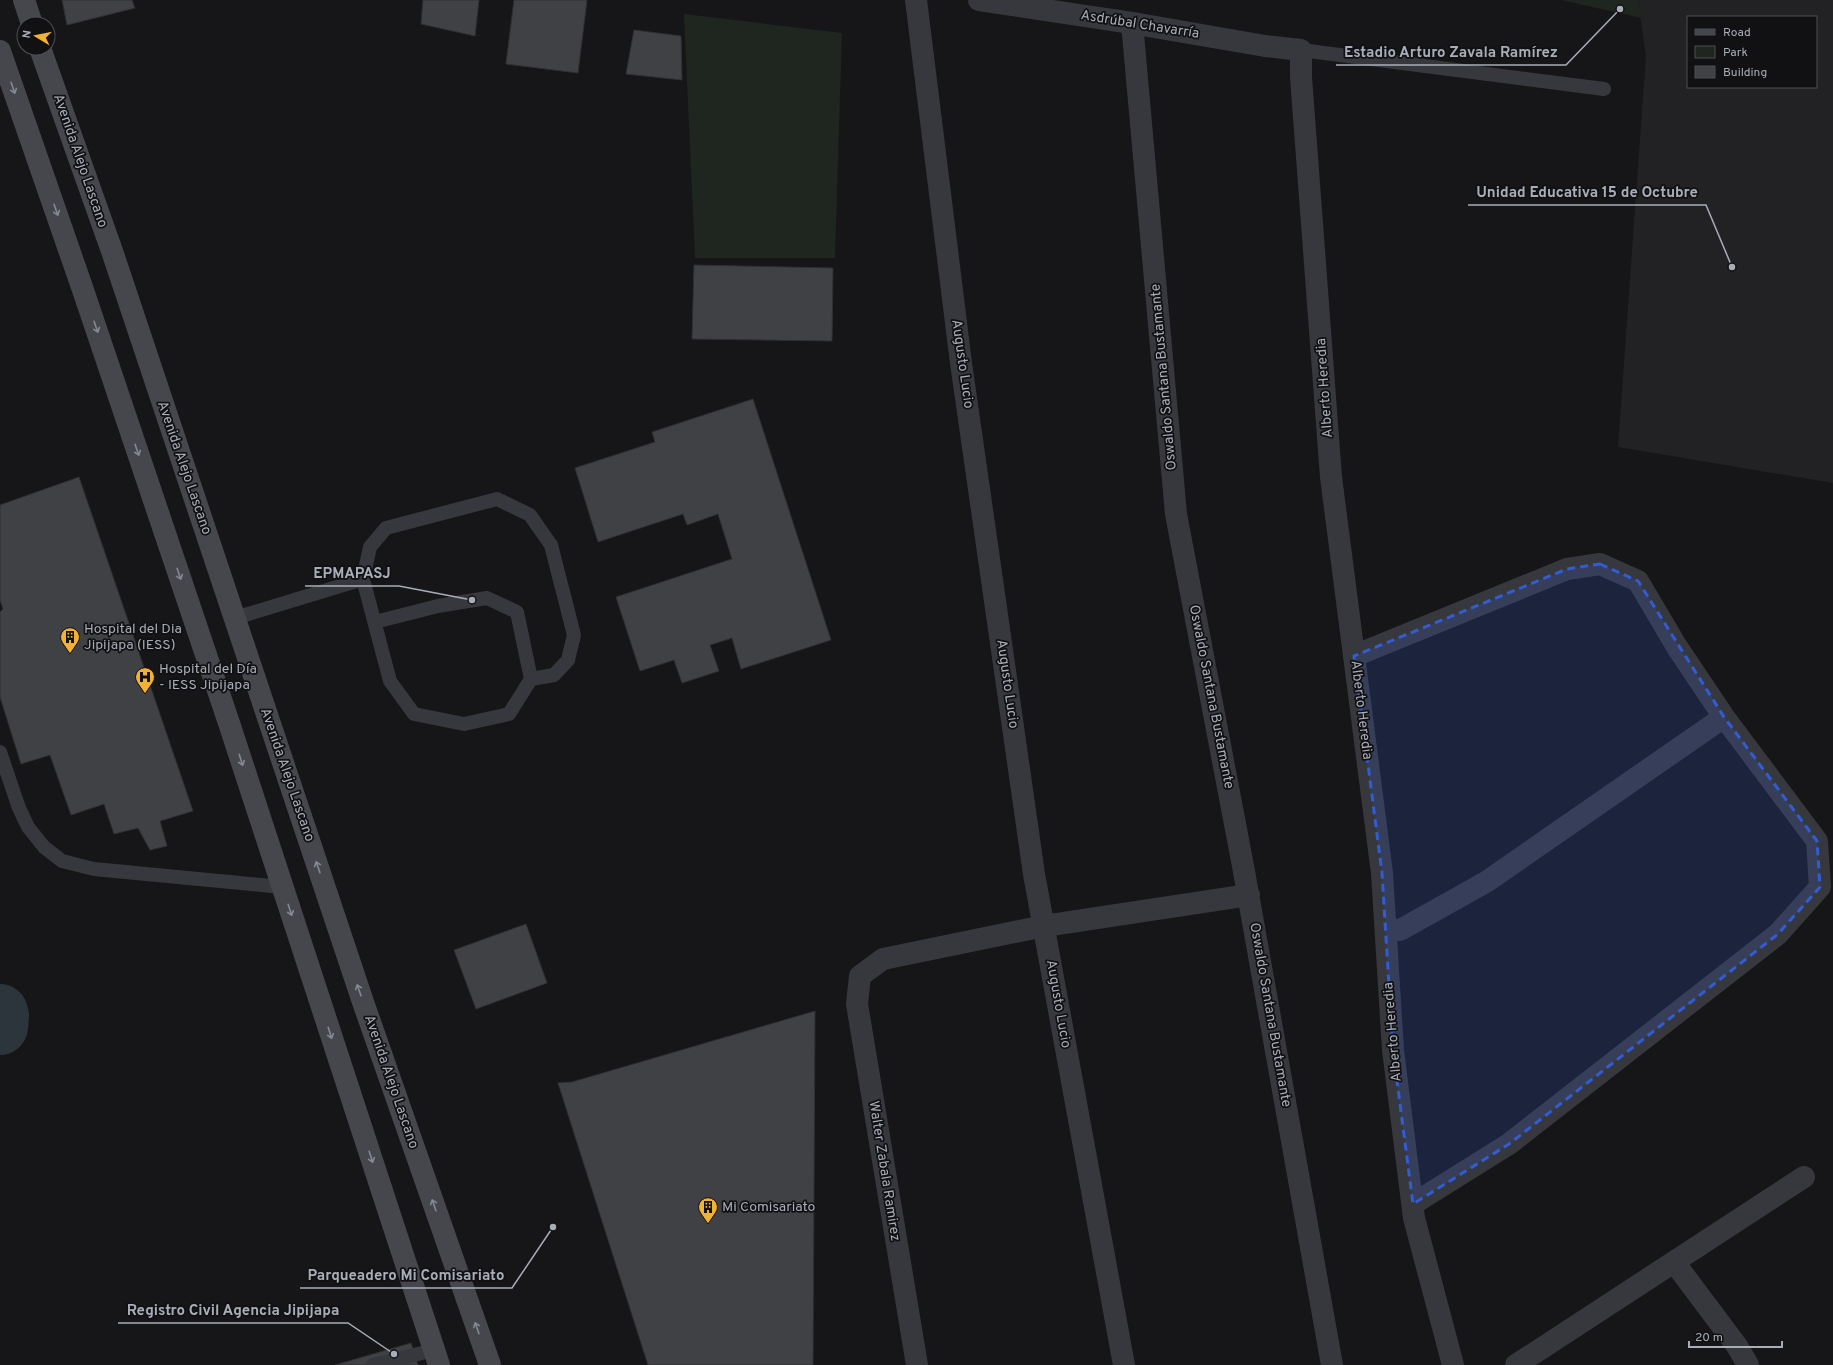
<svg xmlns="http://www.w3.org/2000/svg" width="1833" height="1365" font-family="Overpass,sans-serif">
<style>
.built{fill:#222225;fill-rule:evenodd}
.green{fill:#1e261f}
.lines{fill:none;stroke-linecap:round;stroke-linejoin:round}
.river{stroke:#2c353c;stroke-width:56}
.building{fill:#404145;stroke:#303034}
.service{stroke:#37383d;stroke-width:14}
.minor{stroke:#37383d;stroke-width:22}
.secondary{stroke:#45474d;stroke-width:22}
.oneway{stroke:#858993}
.marked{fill:#325cd3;fill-opacity:0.2;stroke:#325cd3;stroke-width:3;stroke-dasharray:8 5;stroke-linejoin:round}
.labels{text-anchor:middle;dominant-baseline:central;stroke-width:3.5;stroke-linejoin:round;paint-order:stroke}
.street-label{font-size:14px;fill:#a8adb8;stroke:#111113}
.poi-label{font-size:14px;fill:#a8adb8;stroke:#111113;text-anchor:start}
.leader{fill:none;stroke:#a8adb8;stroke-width:1.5}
.callout-dot{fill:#a8adb8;stroke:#111113;stroke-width:1.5}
.callout-label{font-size:15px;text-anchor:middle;font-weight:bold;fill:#a8adb8;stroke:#111113;stroke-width:3.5;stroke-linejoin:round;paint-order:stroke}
</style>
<rect width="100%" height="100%" fill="#161618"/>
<path class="built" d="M1638 0H1833V483L1618 447 1646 56ZM1688 17H1816V87H1688Z"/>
<path class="green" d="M1561 0H1638L1641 18Z
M684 14 842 33 835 258H695Z"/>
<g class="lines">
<path class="river" d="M0 1012 1 1016 0 1027"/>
</g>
<path class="building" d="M62 0H132L135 8 67 25Z
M423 0H479L475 36 421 24Z
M514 0H587L578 73 506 64Z
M634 30 681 36 682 80 626 74Z
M694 265 833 268 832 341 692 339Z
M753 399 831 640 741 669 732 638 710 645 719 671 682 683 674 660 640 671 616 597 732 559 718 514 687 525 683 514 598 542 575 468 655 442 652 432Z
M79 477 193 811 160 821 167 846 150 850 138 828 114 834 104 804 71 815 50 755 21 764 0 697V612L3 609 0 600V505Z
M526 924 547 983 476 1009 454 950Z
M815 1011 813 1365H648L558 1083 572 1082Z
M411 1343 418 1365H335Z"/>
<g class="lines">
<path class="service" d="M1301 50 1604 89
M235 618 363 579
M375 622 438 606 487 598 517 612 531 679 509 714 464 724 414 714 390 681 363 579 370 547 386 528 497 499 530 515 551 545 574 635 568 660 554 675 531 679
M0 752 19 808 28 827 44 847 62 861 94 869 282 887
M373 1365 434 1350"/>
<path class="minor" d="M916 0 961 363 1034 874 1124 1365
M979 0 1132 23 1265 46 1301 50V77L1331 477 1382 873 1393 1050 1414 1218 1453 1365
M1132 23 1176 514 1243 866 1332 1365
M1354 656 1567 569 1600 564 1638 581 1677 647 1724 717 1817 841 1820 887 1778 934 1509 1144 1413 1204
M1386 930H1400L1486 882 1724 717
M1674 1262 1737 1346 1748 1365
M917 1365 857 1004 860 976 883 959 1044 926 1249 895
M1516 1365 1804 1177"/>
<path class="secondary" d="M24 0 32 24
M40 48 113 254 363 1002 490 1365
M0 51 83 290 229 723 439 1365"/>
</g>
<defs><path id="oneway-shaft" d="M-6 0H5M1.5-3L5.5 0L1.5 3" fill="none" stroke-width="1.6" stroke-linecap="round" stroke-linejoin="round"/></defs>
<g class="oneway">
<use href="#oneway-shaft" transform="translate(13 88) rotate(71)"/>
<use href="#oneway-shaft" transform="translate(56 210) rotate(71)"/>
<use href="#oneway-shaft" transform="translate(96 327) rotate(71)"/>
<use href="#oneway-shaft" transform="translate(137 450) rotate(71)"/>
<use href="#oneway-shaft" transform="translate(179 574) rotate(71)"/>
<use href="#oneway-shaft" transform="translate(241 760) rotate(72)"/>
<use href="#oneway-shaft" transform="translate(318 867) rotate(-109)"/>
<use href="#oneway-shaft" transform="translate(290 910) rotate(72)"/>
<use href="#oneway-shaft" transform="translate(359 990) rotate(-109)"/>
<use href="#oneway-shaft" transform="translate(330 1033) rotate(72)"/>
<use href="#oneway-shaft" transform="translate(371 1157) rotate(72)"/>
<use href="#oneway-shaft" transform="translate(434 1205) rotate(-109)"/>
<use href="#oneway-shaft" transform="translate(477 1328) rotate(-109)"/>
</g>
<path class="marked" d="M1600 564 1638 581 1724 717 1817 841 1820 887 1778 934 1509 1144 1413 1204 1393 1050 1382 873 1354 656 1567 569Z"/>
<defs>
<symbol id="building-pin" viewBox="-11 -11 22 30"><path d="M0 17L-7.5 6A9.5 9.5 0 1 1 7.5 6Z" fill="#f2b134" stroke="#111113"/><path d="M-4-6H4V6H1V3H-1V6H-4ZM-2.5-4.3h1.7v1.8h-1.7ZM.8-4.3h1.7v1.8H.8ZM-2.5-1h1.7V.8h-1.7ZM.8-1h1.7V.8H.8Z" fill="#111"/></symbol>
<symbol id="hospital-pin" viewBox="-11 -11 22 30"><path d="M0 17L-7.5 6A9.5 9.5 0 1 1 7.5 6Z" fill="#f2b134" stroke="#111113"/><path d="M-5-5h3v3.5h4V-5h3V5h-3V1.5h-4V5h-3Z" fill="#111"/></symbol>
</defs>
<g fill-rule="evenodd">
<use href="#building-pin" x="59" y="626" width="22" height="30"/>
<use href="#hospital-pin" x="134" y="666" width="22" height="30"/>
<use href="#building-pin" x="697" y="1196" width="22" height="30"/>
</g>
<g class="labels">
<g class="street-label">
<text transform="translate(1140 25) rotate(9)">Asdrúbal Chavarría</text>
<text transform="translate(80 161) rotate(71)">Avenida Alejo Lascano</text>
<text transform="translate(962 364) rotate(82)">Augusto Lucio</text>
<text transform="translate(1164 377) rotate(-95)">Oswaldo Santana Bustamante</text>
<text transform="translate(1325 388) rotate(-94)">Alberto Heredia</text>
<text transform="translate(184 468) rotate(71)">Avenida Alejo Lascano</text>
<text transform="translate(1007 684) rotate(82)">Augusto Lucio</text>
<text transform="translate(1211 697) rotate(79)">Oswaldo Santana Bustamante</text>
<text transform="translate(1361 710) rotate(83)">Alberto Heredia</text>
<text transform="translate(287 775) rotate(71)">Avenida Alejo Lascano</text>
<text transform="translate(1058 1004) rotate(80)">Augusto Lucio</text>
<text transform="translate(1270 1015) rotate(80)">Oswaldo Santana Bustamante</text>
<text transform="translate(1393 1032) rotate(-95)">Alberto Heredia</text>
<text transform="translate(391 1082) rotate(71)">Avenida Alejo Lascano</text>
<text transform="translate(884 1171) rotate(81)">Walter Zabala Ramirez</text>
</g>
<g class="poi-label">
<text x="84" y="629">Hospital del Dia<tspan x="84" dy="16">Jipijapa (IESS)</tspan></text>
<text x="159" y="669">Hospital del Día<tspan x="159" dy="16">- IESS Jipijapa</tspan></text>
<text x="722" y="1207">Mi Comisariato</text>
</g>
</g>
<path class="leader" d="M1620 9L1566 65H1336M1732 267L1706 205H1468M472 600L399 586H305M553 1227L512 1288H300M394 1354L348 1323H118"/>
<g class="callout-dot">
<circle cx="1620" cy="9" r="4"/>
<circle cx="1732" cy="267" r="4"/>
<circle cx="472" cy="600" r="4"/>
<circle cx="553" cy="1227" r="4"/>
<circle cx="394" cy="1354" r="4"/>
</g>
<g class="callout-label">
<text x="1451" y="57">Estadio Arturo Zavala Ramírez</text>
<text x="1587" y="197">Unidad Educativa 15 de Octubre</text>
<text x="352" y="578">EPMAPASJ</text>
<text x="406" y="1280">Parqueadero Mi Comisariato</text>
<text x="233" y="1315">Registro Civil Agencia Jipijapa</text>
</g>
<rect x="1687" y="16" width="130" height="72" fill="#111113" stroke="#4d4f55"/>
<rect x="1695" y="29" width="20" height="6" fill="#45474d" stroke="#4d4f55"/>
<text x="1723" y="36" font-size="12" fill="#a8adb8">Road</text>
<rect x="1695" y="46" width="20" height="12" fill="#1e261f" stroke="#4d4f55"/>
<text x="1723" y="56" font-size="12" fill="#a8adb8">Park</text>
<rect x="1695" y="66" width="20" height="12" fill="#404145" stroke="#4d4f55"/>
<text x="1723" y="76" font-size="12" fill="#a8adb8">Building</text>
<g transform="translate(36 36) rotate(280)"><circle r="19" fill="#111113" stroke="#4d4f55"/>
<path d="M0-3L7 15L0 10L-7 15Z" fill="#f2b134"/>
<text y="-6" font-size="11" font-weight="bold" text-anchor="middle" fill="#a8adb8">N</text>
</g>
<path d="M1689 1341v6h93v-6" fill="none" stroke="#a8adb8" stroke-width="2"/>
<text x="1695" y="1341" font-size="12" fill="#a8adb8" stroke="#111113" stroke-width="3" paint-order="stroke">20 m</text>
</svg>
